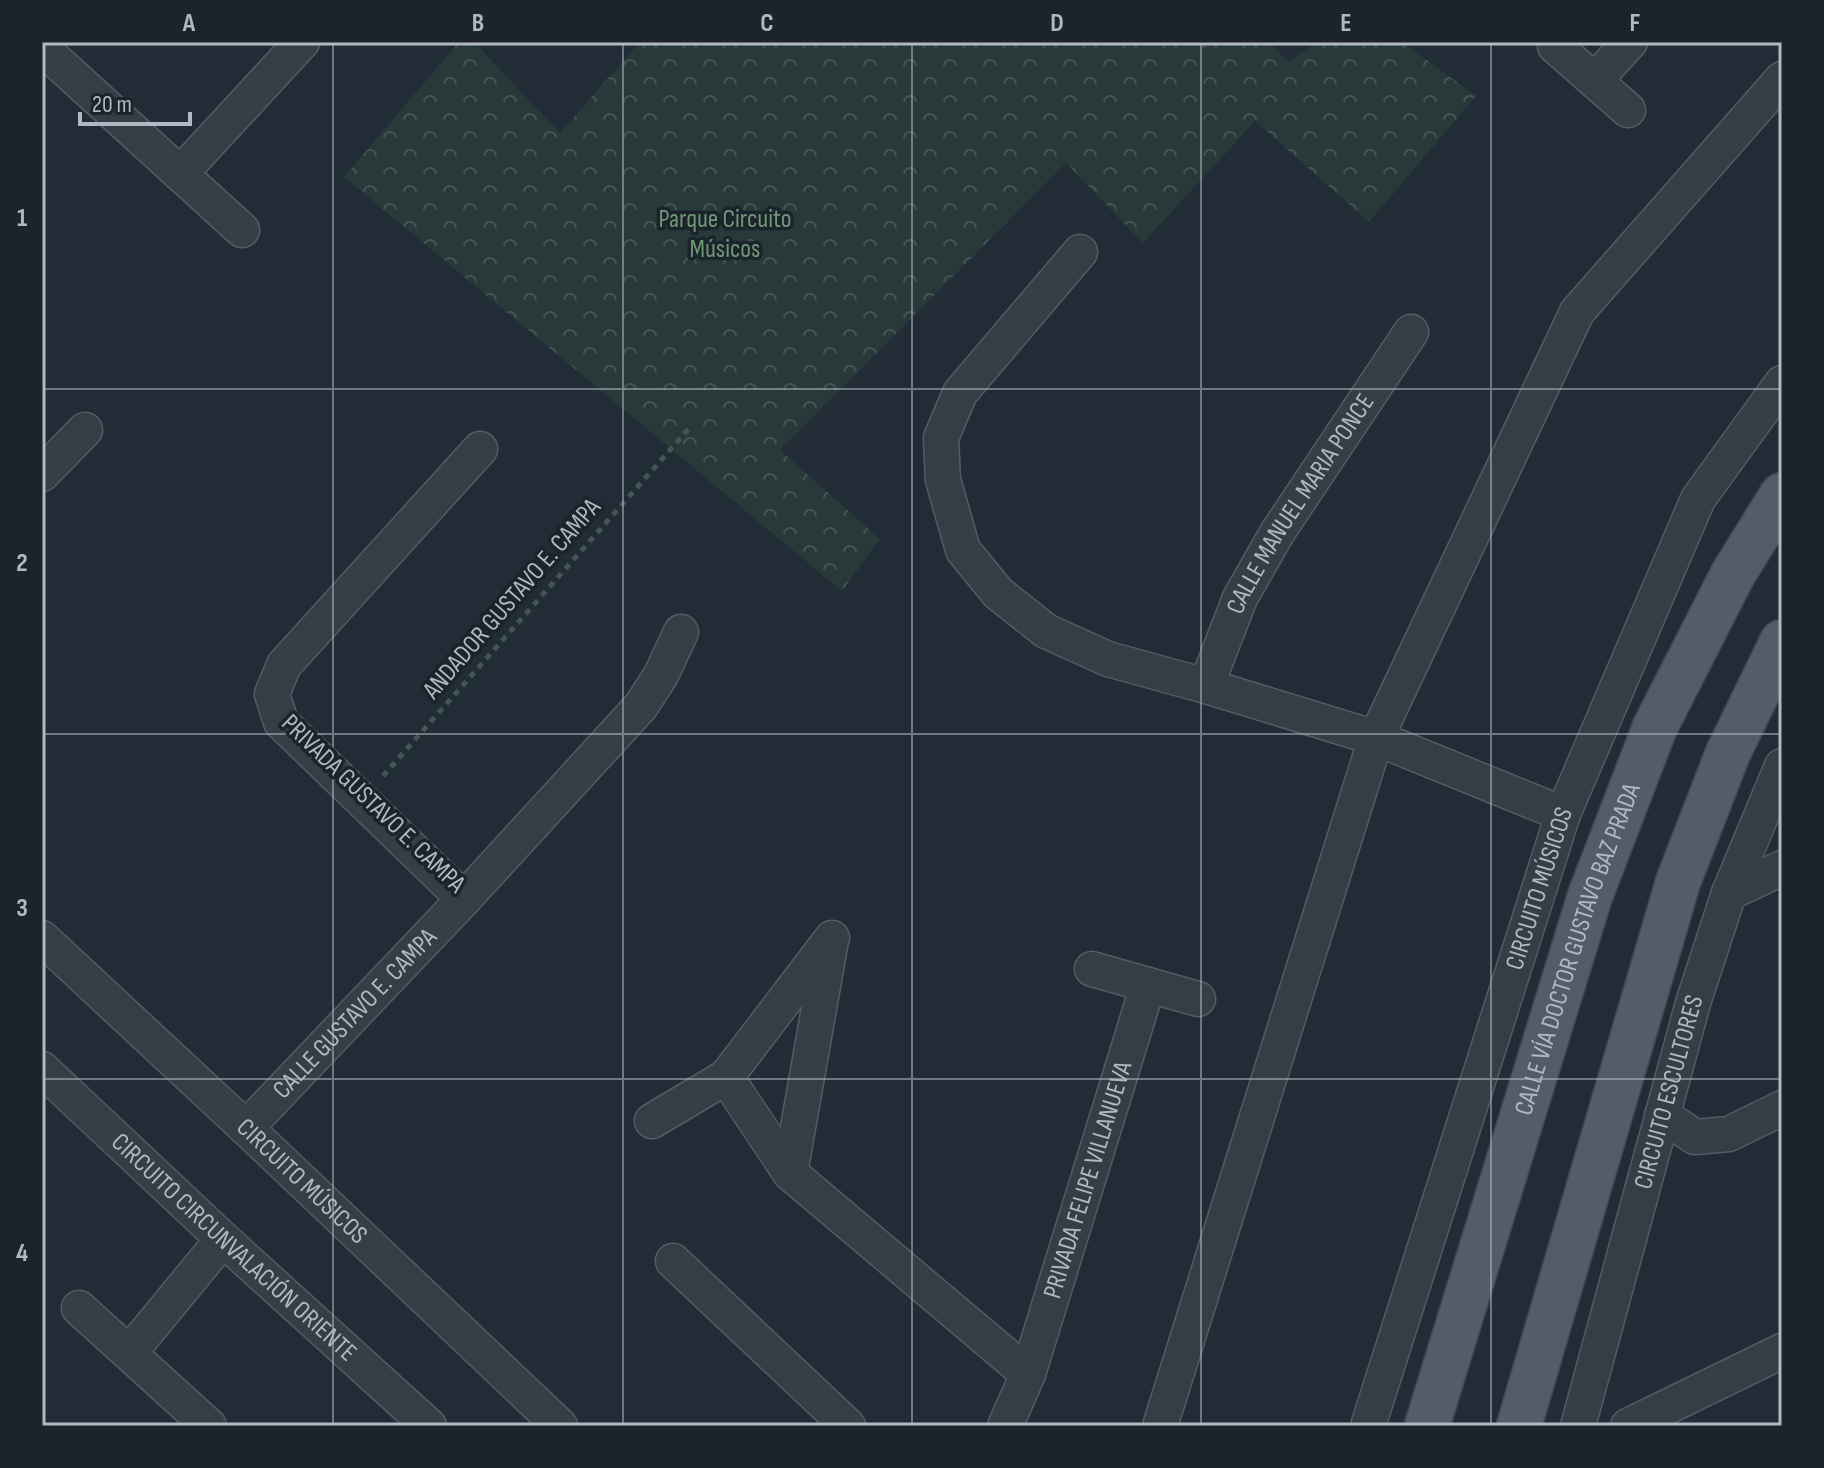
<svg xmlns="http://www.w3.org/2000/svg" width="1824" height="1468" font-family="'Sofia Sans Condensed',sans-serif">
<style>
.park{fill:url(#park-crowns)}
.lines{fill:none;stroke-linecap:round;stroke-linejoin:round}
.street-casing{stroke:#535c64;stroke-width:37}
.primary-casing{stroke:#3f4750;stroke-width:47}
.path{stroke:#435656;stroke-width:5;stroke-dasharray:6 6;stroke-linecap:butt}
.street{stroke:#353e47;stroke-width:34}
.primary{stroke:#535d67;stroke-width:44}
.grid{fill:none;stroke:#b0b9c3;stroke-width:2;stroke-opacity:0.55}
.labels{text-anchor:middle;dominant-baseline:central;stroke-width:7;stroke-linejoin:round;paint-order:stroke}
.park-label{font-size:26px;fill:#709776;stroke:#1b232b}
.street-label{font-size:26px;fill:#b0b9c3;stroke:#1b232b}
.neatline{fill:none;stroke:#b0b9c3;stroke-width:3}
.grid-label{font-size:26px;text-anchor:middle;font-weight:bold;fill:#b0b9c3}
</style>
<defs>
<pattern id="park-crowns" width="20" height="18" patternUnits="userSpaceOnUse" patternTransform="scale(2)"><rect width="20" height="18" fill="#273a39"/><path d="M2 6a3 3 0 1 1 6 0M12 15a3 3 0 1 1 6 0" fill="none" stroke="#445454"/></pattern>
</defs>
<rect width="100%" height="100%" fill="#222c36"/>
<path class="park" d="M459 42H474L560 133 640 42H1269L1288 62 1317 42H1402L1476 96 1369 222 1255 121 1143 243 1066 163 780 450 880 539 842 591 344 177Z"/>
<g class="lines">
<defs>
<g id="street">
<path d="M1555 46 1628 110"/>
<path d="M42 48 242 230"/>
<path d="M1595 80 1630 42"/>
<path d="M180 174 302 42"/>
<path d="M1080 252 960 393 941 438 943 480 963 550 998 593 1046 631 1108 659 1206 686 1376 738 1563 814"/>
<path d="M42 474 85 430"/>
<path id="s1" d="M1206 686 1240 598 1277 533 1411 332"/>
<path d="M1729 893 1782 868"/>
<path d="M464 899 281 722 272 694 284 665 480 449"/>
<path id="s2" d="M42 938 246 1128 560 1426"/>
<path d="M1092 969 1198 999"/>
<path id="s3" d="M42 1069 223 1239 429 1426"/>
<path d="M726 1077 790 1173 1028 1374"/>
<path d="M1662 1115 1695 1137 1729 1134 1782 1108"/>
<path d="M652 1121 726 1077 832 938"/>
<path id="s4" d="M246 1128 464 899 641 706 661 675 681 632"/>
<path d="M790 1173 830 946"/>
<path d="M673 1261 848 1426"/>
<path d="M79 1308 209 1426"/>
<path d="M130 1352 223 1239"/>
<path id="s5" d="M1005 1426 1028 1374 1148 985"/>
<path d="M1160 1426 1376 738 1577 312 1782 79"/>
<path id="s6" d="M1368 1426 1563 814 1698 499 1782 383"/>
<path id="s7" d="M1578 1426 1693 1003 1729 893 1782 766"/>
<path d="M1628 1426 1782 1351"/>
</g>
<g id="primary">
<path id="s8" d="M1427 1426 1590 896 1655 727 1733 574 1782 495"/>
<path d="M1519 1426 1678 882 1728 753 1782 642"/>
</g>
</defs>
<use href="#street" class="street-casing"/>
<use href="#primary" class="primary-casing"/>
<path class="path" d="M383 776 692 425"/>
<use href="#street" class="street"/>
<use href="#primary" class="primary"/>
</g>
<path class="grid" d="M333 42V1426M623 42V1426M912 42V1426M1201 42V1426M1491 42V1426M42 389H1782M42 734H1782M42 1079H1782"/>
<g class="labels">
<g class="park-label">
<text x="725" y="219">Parque Circuito<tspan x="725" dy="30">Músicos</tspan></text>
</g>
<g class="street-label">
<text stroke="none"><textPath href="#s1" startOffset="206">CALLE MANUEL MARIA PONCE</textPath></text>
<text transform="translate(512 599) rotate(-49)">ANDADOR GUSTAVO E. CAMPA</text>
<text transform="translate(373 804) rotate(44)">PRIVADA GUSTAVO E. CAMPA</text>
<text stroke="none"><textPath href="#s6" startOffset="564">CIRCUITO MÚSICOS</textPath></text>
<text stroke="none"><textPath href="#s8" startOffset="500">CALLE VÍA DOCTOR GUSTAVO BAZ PRADA</textPath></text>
<text stroke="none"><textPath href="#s4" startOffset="158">CALLE GUSTAVO E. CAMPA</textPath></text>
<text stroke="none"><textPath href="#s7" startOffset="346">CIRCUITO ESCULTORES</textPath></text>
<text stroke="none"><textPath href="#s5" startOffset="260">PRIVADA FELIPE VILLANUEVA</textPath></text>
<text stroke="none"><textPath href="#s2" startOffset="356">CIRCUITO MÚSICOS</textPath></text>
<text stroke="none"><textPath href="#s3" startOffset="262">CIRCUITO CIRCUNVALACIÓN ORIENTE</textPath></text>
</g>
</g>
<rect width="1824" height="1468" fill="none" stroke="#1b232b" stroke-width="88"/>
<path d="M80 112v12h110v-12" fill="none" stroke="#b0b9c3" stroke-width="4"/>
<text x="92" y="112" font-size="24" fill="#b0b9c3" stroke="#1b232b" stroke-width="6" paint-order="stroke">20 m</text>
<rect x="44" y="44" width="1736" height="1380" class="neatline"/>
<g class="grid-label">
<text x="189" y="31">A</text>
<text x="478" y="31">B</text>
<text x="767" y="31">C</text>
<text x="1057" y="31">D</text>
<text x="1346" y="31">E</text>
<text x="1635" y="31">F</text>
<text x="22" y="226">1</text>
<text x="22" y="571">2</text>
<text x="22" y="916">3</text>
<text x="22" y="1261">4</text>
</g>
</svg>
